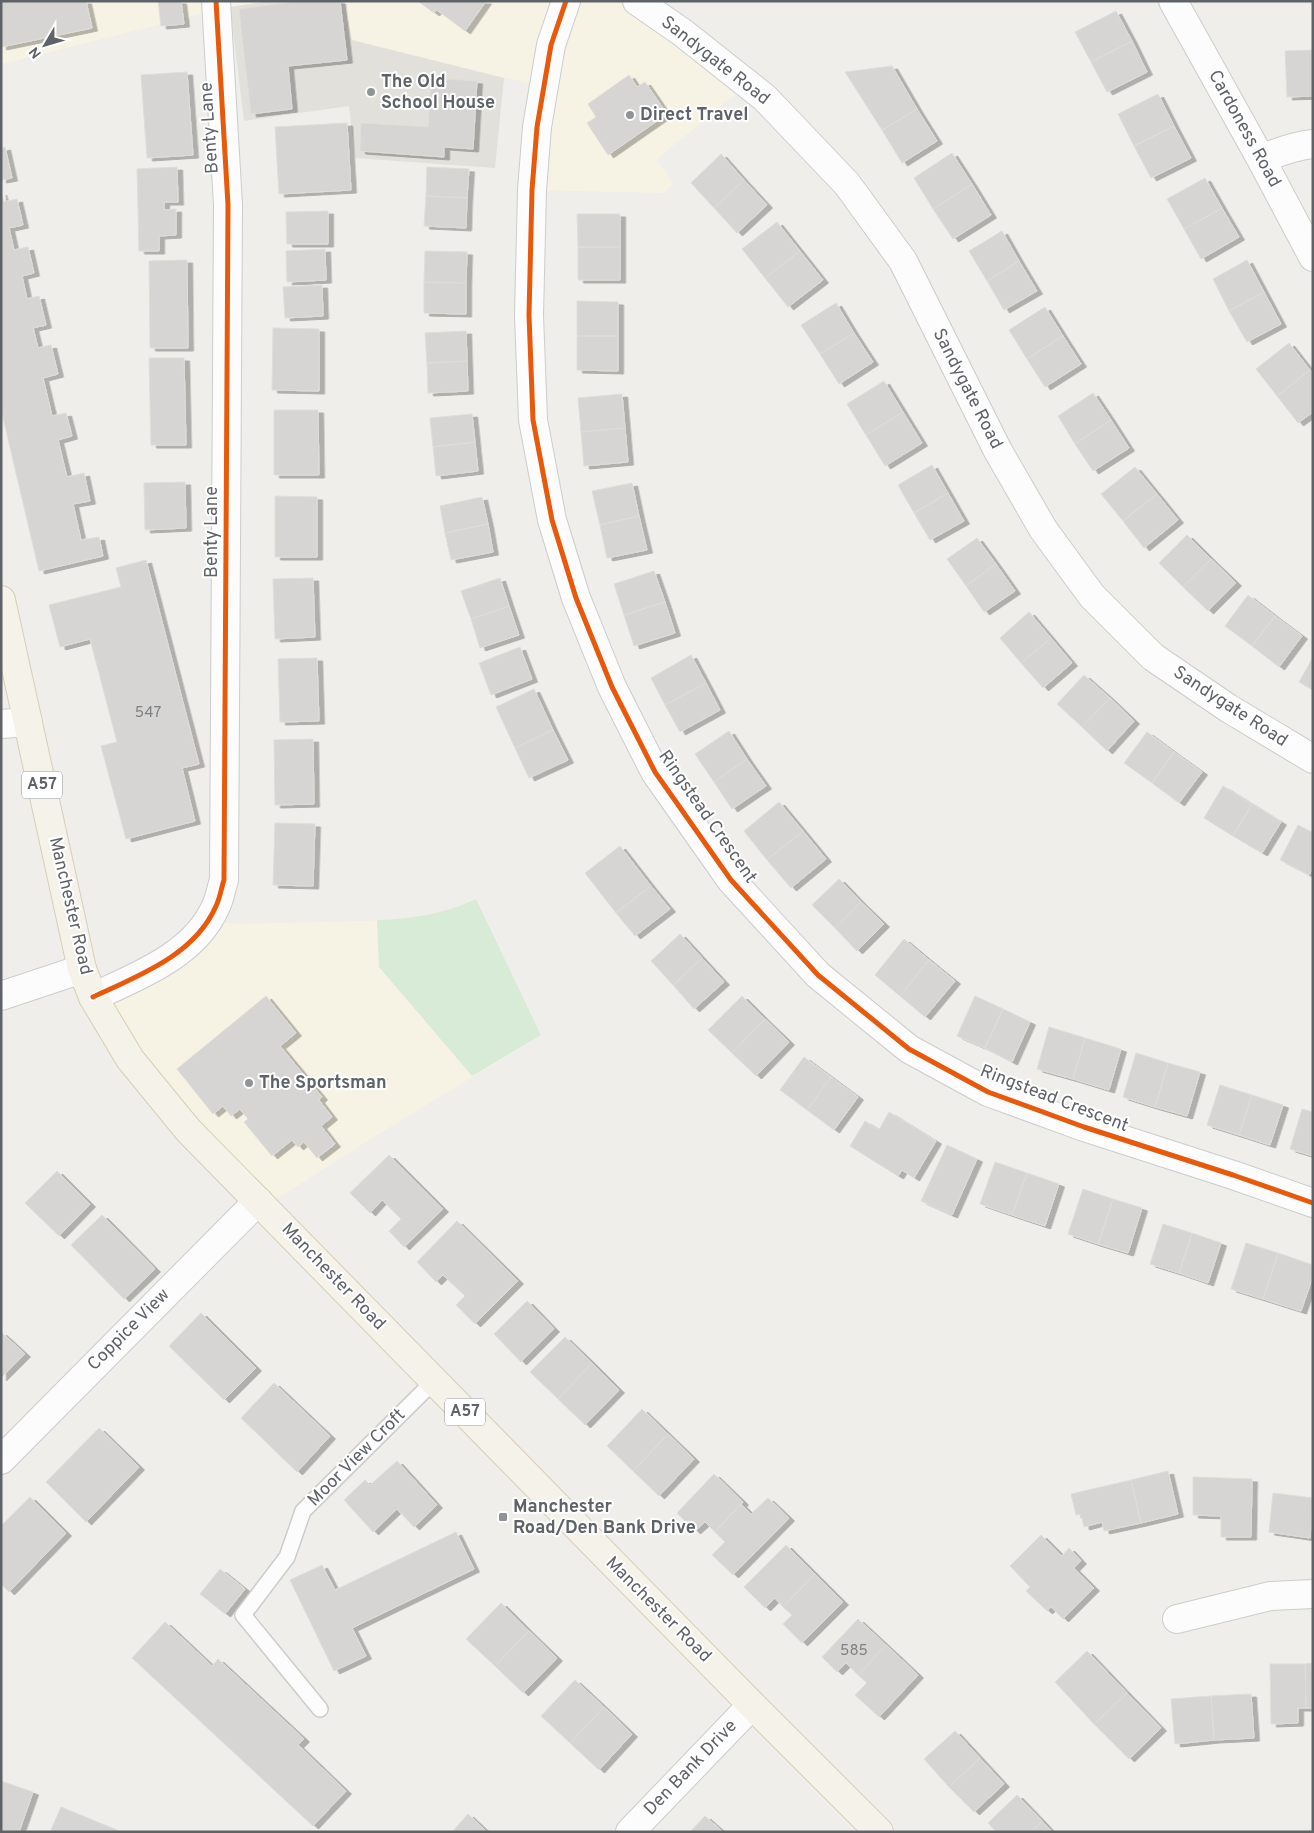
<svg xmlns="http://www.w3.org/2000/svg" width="1314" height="1833" font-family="Overpass,sans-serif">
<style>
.commercial{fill:#f7f3e4}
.education{fill:#e2e0da}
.green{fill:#d8ebd6}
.building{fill:#d6d5d3;stroke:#deddd9;filter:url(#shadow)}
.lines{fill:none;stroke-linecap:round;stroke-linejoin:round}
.service-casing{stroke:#cbcccc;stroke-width:18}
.minor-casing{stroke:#cbcccc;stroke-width:30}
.tertiary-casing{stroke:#cbcccc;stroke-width:30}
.primary-casing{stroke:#d7ceb8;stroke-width:30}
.service{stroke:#fdfcfc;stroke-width:15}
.minor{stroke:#fdfcfc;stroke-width:28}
.tertiary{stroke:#fdfcfc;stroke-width:28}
.primary{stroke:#f4f2e9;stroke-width:28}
.cycleway-casing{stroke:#fff;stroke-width:8}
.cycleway{stroke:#e8590c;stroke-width:5}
.poi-dot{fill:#919496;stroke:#fff;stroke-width:2}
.labels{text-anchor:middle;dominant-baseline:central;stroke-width:4;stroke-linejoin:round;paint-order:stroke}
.number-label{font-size:15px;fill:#7e8184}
.shield{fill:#fff;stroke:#8f9295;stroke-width:1}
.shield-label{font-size:16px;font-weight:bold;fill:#5f6368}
.street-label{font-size:18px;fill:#5f6368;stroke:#fff}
.poi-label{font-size:18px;font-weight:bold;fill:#5f6368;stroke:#fff;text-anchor:start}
</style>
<defs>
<filter id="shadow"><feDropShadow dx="5.5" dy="3" stdDeviation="0" flood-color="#0004"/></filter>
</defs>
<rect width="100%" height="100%" fill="#efeeea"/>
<path class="commercial" d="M1 1H269L230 7 1 64Z
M344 1H637L747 84 656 160 674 184 663 193 532 190 544 87 352 40Z
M476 899 541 1035 372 1138 264 1207 93 997 207 921 239 924 402 920 435 914 461 906Z"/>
<path class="education" d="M269 1H344L352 40 504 78 495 168 355 158 349 106 244 121 230 7Z"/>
<path class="green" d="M476 899 541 1035 472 1076 379 967 377 920C412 919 444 914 476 899Z"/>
<path class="building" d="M1 1H86L92 28 1 47Z
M158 1H181L184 24 161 26Z
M299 1H340L347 60 288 66 292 109 251 114 239 9Z
M418 1H486L465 31 437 10 434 13Z
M1116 11 1132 41 1091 62 1075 32Z
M1132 41 1147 72 1107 92 1091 62Z
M1313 50V96L1287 97 1285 51Z
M892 66 917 109 882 130 845 72Z
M187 72 193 155 147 158 141 75Z
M629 75 637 87 645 82 667 114 608 155 587 123 596 117 588 104Z
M431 78 477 81 473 149 444 147V157L360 151 361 123 428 127Z
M1158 94 1174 126 1134 146 1118 114Z
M917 109 937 141 902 163 882 130Z
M347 123 351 190 279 194 275 127Z
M1174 126 1191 158 1151 178 1134 146Z
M5 147 12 178 1 180V148Z
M952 153 972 184 933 209 914 178Z
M721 154 744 180 714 208 691 183Z
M177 167 178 202H164V210L176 209V235L159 236V251H139L137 169Z
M427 167 469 169 467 198 426 196Z
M1205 178 1222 208 1184 229 1167 199Z
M744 180 767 205 737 233 714 208Z
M972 184 991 215 953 239 933 209Z
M1 192 4 202 17 199 23 225 9 228 14 250 28 247 34 273 22 276 27 299 39 296 46 325 33 328 38 348 51 345 58 374 43 378 52 416 66 413 72 436 58 440 67 477 84 473 90 501 73 504 81 540 99 537 103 556 39 571 1 409Z
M426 196 467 198 466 228 424 226Z
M1222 208 1239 237 1201 259 1184 229Z
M328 211V244H287L286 212Z
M577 214H620V247H578Z
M777 222 800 251 765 278 742 249Z
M1002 231 1019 261 987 281 969 251Z
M578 247H620V280H578Z
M325 249 326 280 287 282 286 251Z
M425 251 467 252 466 283 424 282Z
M800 251 823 280 788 307 765 278Z
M187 260 188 348H150L149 261Z
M1247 260 1264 292 1229 311 1213 279Z
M1019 261 1037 291 1004 310 987 281Z
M424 282 466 283V314L424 313Z
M322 285 323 316 285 318 283 287Z
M1264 292 1281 324 1247 342 1229 311Z
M577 301 618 302V336H577Z
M836 303 854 333 820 354 801 325Z
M1045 307 1063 336 1027 359 1009 330Z
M273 328 319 329V391L272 390Z
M466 331 467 361 427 363 425 333Z
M854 333 873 362 839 384 820 354Z
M577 336H618V371L577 370Z
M1063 336 1081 364 1045 387 1027 359Z
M1289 343 1310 370 1277 396 1256 369Z
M149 358H184L186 445H151Z
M467 361 468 391 428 393 427 363Z
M1310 370 1313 374V412L1298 423 1277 396Z
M884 381 903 412 866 435 847 404Z
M1093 393 1111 420 1075 444 1058 416Z
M622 394 625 428 581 432 578 398Z
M274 410H318L319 475H274Z
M903 412 922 443 885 466 866 435Z
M472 414 475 442 433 447 430 418Z
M1111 420 1129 448 1093 471 1075 444Z
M625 428 628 462 584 466 581 432Z
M475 442 478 471 436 476 433 447Z
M932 465 948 493 914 513 898 485Z
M1135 467 1157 494 1123 521 1101 494Z
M185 482 186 528 145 530 144 483Z
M632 483 639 516 600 525 592 491Z
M948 493 964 521 930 540 914 513Z
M1157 494 1178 520 1144 548 1123 521Z
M275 496 317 497V557H275Z
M482 497 488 524 445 533 440 506Z
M639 516 647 550 607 558 600 525Z
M488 524 493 552 451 560 445 533Z
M1187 535 1211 559 1183 587 1159 563Z
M977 538 996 564 966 586 947 559Z
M1211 559 1236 583 1208 611 1183 587Z
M146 560 199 764 182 768 195 821 126 839 101 746 117 742 90 639 60 647 49 605 121 587 116 568Z
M996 564 1015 591 984 612 966 586Z
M654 571 665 602 624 615 614 584Z
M313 578 315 637 275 639 273 579Z
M500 578 509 606 471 619 461 591Z
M1248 595 1275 616 1252 646 1225 626Z
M665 602 675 633 634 646 624 615Z
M509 606 519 635 480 648 471 619Z
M1029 612 1051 638 1021 663 1000 638Z
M1275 616 1302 636 1279 667 1252 646Z
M1051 638 1072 663 1043 688 1021 663Z
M520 647 532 679 491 695 479 663Z
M691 655 706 683 665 705 651 678Z
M1313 657V690L1299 682Z
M317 658 319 721 280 722 278 659Z
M1084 675 1110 698 1082 727 1057 704Z
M706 683 720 710 680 732 665 705Z
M534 689 553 730 515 748 496 707Z
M1110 698 1134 721 1107 751 1082 727Z
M553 730 568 760 529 778 515 748Z
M729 731 747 759 714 782 695 754Z
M1147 732 1174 752 1152 783 1124 763Z
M313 739 314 804 275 805 274 740Z
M1174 752 1202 772 1179 803 1152 783Z
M747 759 766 786 732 809 714 782Z
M1223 786 1252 804 1233 836 1204 818Z
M779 802 803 831 767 860 744 831Z
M1252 804 1281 822 1262 853 1233 836Z
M275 823 315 824 313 886 273 885Z
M1298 825 1313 833V868L1309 875 1280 860Z
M803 831 826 859 791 888 767 860Z
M620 846 651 886 616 913 585 873Z
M839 879 861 902 835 928 812 905Z
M651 886 670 909 635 936 616 913Z
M861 902 884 924 857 951 835 928Z
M680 934 702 958 673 985 651 961Z
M904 939 929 960 900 996 875 975Z
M702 958 724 982 694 1009 673 985Z
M929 960 955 981 925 1017 900 996Z
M266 996 296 1033 280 1046 322 1097 319 1100 332 1117 321 1126 335 1144 317 1158 304 1142 298 1147 292 1140 272 1156 244 1122 248 1119 240 1109 231 1116 223 1106 213 1114 177 1069Z
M742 996 765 1019 732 1053 708 1030Z
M975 996 1003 1009 985 1048 957 1036Z
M1003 1009 1030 1022 1012 1062 985 1048Z
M765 1019 789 1042 756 1076 732 1053Z
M1049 1027 1085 1038 1073 1079 1037 1069Z
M1085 1038 1121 1049 1109 1090 1073 1079Z
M1136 1053 1168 1063 1155 1107 1123 1097Z
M804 1057 831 1077 807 1110 780 1090Z
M1168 1063 1200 1072 1187 1116 1155 1107Z
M831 1077 858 1097 834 1130 807 1110Z
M1220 1085 1252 1095 1239 1135 1207 1125Z
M1252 1095 1283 1105 1270 1145 1239 1135Z
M1302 1109 1313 1112V1156L1290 1149Z
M889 1112 936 1141 914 1178 902 1170 898 1176 850 1146 865 1121 879 1130Z
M947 1145 977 1159 952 1215 921 1201Z
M389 1155 443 1209 404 1247 389 1231 401 1219 382 1200 370 1213 350 1193Z
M995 1162 1027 1173 1012 1215 980 1204Z
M57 1171 90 1204 59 1236 25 1203Z
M1027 1173 1059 1184 1045 1226 1012 1215Z
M1083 1189 1113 1199 1098 1244 1068 1234Z
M1113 1199 1142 1208 1128 1253 1098 1244Z
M102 1215 155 1269 124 1299 71 1245Z
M457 1221 518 1281 475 1324 456 1305 465 1296 443 1275 436 1282 417 1262Z
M1163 1224 1192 1233 1179 1273 1150 1264Z
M1192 1233 1221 1243 1208 1283 1179 1273Z
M1246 1243 1278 1253 1263 1299 1231 1289Z
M1278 1253 1313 1265V1276L1301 1311 1263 1299Z
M527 1301 554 1329 521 1362 494 1334Z
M201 1313 256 1368 224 1400 169 1346Z
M1 1332 25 1354 1 1378Z
M565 1337 592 1363 558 1399 530 1372Z
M592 1363 619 1390 585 1425 558 1399Z
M274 1383 330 1436 297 1472 241 1418Z
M642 1409 668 1434 633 1471 607 1446Z
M99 1428 139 1467 86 1522 46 1482Z
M668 1434 694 1459 659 1496 633 1471Z
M397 1461 437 1505 414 1527 397 1509 373 1532 344 1500 365 1480 370 1485Z
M1168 1471 1178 1514 1141 1523 1131 1480Z
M714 1474 743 1502 715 1532 705 1522 695 1531 677 1513Z
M1193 1477 1252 1479 1251 1537H1221V1516L1193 1515Z
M1131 1480 1141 1523 1104 1531 1102 1522 1084 1527 1081 1514 1076 1515 1071 1494Z
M1273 1493 1313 1498 1310 1538 1269 1532Z
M30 1497 66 1533 9 1592 1 1584V1526Z
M768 1498 789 1518 733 1575 712 1555 725 1542 715 1532 741 1504 751 1514Z
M456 1532 474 1569 352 1628 366 1656 334 1671 290 1580 322 1565 335 1590Z
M1041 1535 1062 1556 1069 1548 1081 1561 1074 1568 1094 1588 1063 1619 1051 1607 1047 1611 1026 1591 1030 1587 1010 1566Z
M786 1545 815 1574 783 1607 775 1598 765 1608 744 1587Z
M220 1569 245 1589 225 1614 200 1594Z
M815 1574 843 1602 802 1643 783 1624 792 1615 783 1607Z
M501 1603 529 1631 495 1666 466 1639Z
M858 1619 886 1645 858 1675 846 1663 837 1672 822 1657Z
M165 1622 212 1666 218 1659 304 1739 298 1745 346 1791 313 1826 132 1658Z
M529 1631 557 1658 523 1693 495 1666Z
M886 1645 918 1675 879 1717 855 1695 867 1683 858 1675Z
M1087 1651 1127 1693 1094 1724 1055 1682Z
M1313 1663V1708H1306L1305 1664Z
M1270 1664H1305L1306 1708H1298V1723L1271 1724Z
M575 1680 604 1707 570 1743 541 1716Z
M1127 1693 1161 1728 1129 1759 1094 1724Z
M1251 1694 1254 1738 1214 1740 1211 1696Z
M1211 1696 1214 1740 1175 1744 1171 1699Z
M604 1707 632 1734 599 1770 570 1743Z
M955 1731 980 1758 949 1787 924 1759Z
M980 1758 1004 1784 974 1812 949 1787Z
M1 1781 33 1792 19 1832 1 1830Z
M1017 1795 1042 1821 1031 1832H996L988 1823Z
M61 1807 117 1830V1832H50Z
M468 1814 487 1832 453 1831Z
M705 1816 723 1832H690Z
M1042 1821 1052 1832H1031Z"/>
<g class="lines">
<defs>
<path id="service" d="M320 1709 243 1615 287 1557 303 1511 434 1381"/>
<path id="minor" d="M566 1 551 45 537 127 532 190 529 315 533 420 552 520 576 598 612 687 655 772 731 880 818 975 909 1049 988 1092 1084 1127 1233 1175 1313 1203
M1173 1 1261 159 1313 257
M1261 159C1278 152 1294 146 1313 144
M1 724 28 722
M1 996 82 969
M93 997C138 976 195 955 216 906 220 898 221 889 224 880L228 205 216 1
M1 1460 258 1201
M1177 1619 1270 1596 1313 1594
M630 1832 752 1705"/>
<path id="tertiary" d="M637 1 683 33 765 98 847 184 903 261 997 449 1043 529 1092 596 1153 657 1228 708 1313 759"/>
<path id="primary" d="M1 600 82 969 93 997 130 1059 188 1130 752 1705 879 1832"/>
</defs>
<use href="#service" class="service-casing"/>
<use href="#minor" class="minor-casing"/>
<use href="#tertiary" class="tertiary-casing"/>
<use href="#primary" class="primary-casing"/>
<use href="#service" class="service"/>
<use href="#minor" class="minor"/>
<use href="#tertiary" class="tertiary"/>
<use href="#primary" class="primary"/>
<defs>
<path id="cycleway" d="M566 1 551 45 537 127 532 190 529 315 533 420 552 520 576 598 612 687 655 772 731 880 818 975 909 1049 988 1092 1084 1127 1233 1175 1313 1203
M93 997C138 976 195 955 216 906 220 898 221 889 224 880L228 205 216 1"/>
</defs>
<use href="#cycleway" class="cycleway-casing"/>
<use href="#cycleway" class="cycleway"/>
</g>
<g class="poi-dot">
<circle cx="371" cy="92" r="5"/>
<circle cx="630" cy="115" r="5"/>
<circle cx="249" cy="1083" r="5"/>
<rect x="498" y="1512" width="10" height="10" rx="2.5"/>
</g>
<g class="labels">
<g class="number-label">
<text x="148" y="713">547</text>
<text x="854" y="1651">585</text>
</g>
<g class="shield">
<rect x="22" y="771.5" width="40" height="27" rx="4"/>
<rect x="445" y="1398.5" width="40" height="27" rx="4"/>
</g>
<g class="shield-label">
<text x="42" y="785">A57</text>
<text x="465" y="1412">A57</text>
</g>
<g class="street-label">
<text transform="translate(715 61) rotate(38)">Sandygate Road</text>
<text transform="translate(210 128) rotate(-94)">Benty Lane</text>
<text transform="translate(1244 129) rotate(61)">Cardoness Road</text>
<text transform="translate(967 389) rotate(63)">Sandygate Road</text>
<text transform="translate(212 532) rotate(-90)">Benty Lane</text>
<text transform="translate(1230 707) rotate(33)">Sandygate Road</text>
<text transform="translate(707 817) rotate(55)">Ringstead Crescent</text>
<text transform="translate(70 906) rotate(77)">Manchester Road</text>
<text transform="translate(1054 1099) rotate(21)">Ringstead Crescent</text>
<text transform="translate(333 1277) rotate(46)">Manchester Road</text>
<text transform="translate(129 1330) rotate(-45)">Coppice View</text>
<text transform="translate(357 1458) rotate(-45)">Moor View Croft</text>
<text transform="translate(658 1610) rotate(45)">Manchester Road</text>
<text transform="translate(691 1768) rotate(-46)">Den Bank Drive</text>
</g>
<g class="poi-label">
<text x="381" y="82">The Old<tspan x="381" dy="21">School House</tspan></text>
<text x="640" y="115">Direct Travel</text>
<text x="259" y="1083">The Sportsman</text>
<text x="513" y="1507">Manchester<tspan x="513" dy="21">Road/Den Bank Drive</tspan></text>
</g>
</g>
<rect width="1314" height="1833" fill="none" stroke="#5f6368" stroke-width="5"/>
<g transform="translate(45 45) rotate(232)" stroke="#ffffff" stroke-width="4" paint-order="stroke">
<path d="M0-4L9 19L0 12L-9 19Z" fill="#5f6368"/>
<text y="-8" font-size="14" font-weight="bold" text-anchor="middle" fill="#5f6368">N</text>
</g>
</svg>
